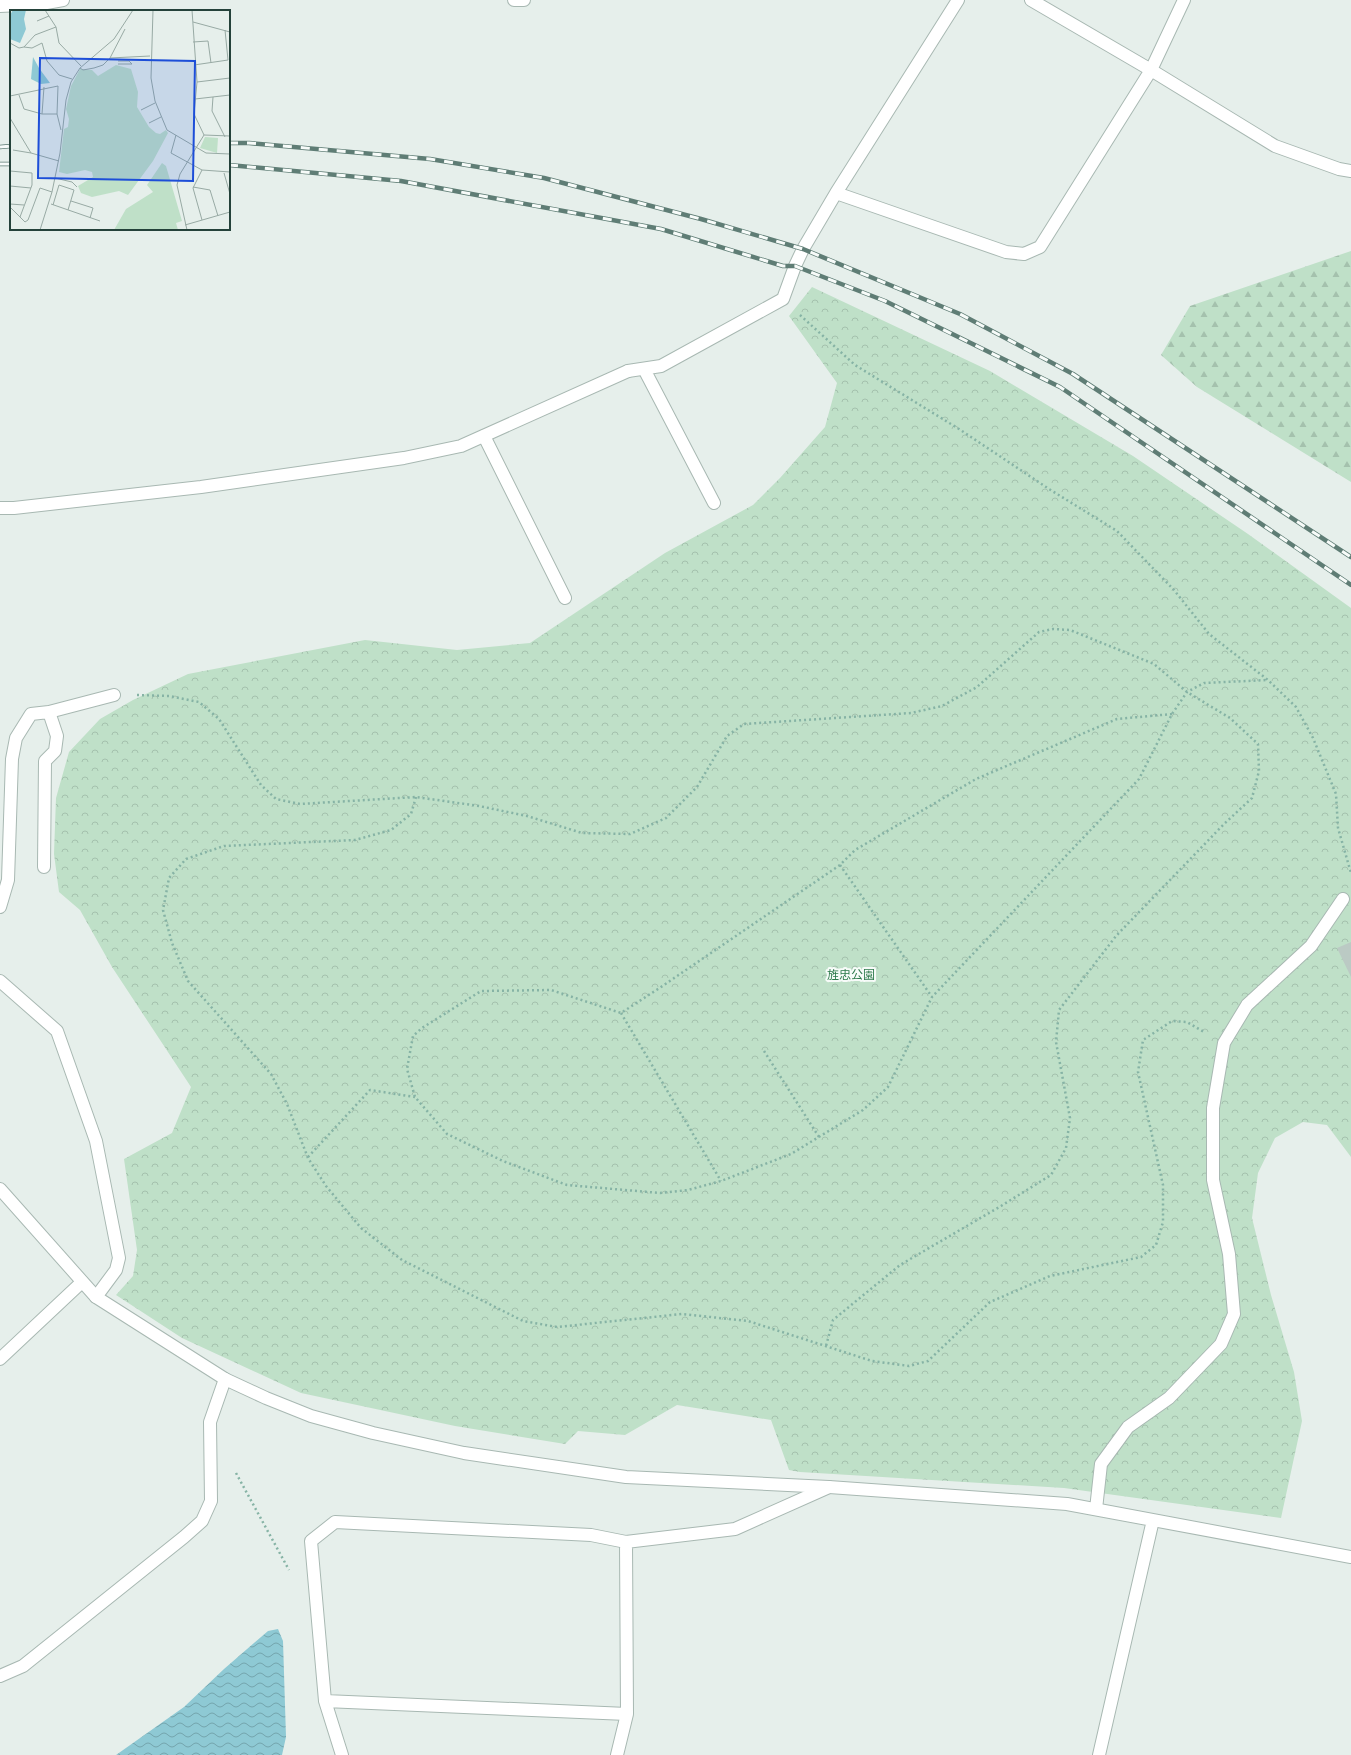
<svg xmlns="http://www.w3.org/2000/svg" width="1351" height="1755" font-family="'PT Sans','Noto Sans JP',sans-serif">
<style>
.forest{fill:url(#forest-firs)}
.park{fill:url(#park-crowns)}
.water{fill:url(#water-waves)}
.building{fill:#bbcac4}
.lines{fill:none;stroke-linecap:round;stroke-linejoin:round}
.service-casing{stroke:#a8b8b2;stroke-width:14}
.minor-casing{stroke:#a8b8b2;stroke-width:14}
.tertiary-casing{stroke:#a8b8b2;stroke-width:14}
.path{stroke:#86b3a5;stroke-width:2.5;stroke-dasharray:2 3;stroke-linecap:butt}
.service{stroke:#fff;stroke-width:12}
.minor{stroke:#fff;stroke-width:12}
.tertiary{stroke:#fff;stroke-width:12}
.rail-casing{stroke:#5f7d75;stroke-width:4.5}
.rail{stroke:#f7fbf9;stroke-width:3;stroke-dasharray:9;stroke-linecap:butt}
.labels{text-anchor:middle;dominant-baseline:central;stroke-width:4;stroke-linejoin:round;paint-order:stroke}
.park-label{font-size:12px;fill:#2d7a4b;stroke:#f7fbf9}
.inset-road{fill:none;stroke:#98aaa4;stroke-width:1}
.view{fill:#1d4ed8;fill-opacity:0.15;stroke:#1d4ed8;stroke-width:2}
.inset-edge{fill:none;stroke:#24423a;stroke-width:2}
</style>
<defs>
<pattern id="forest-firs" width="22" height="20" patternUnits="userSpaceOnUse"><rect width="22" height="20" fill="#bfe0c8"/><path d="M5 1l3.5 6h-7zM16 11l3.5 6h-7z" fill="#a4c1ad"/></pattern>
<pattern id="park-crowns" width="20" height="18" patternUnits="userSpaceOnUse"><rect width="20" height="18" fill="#bfe0c8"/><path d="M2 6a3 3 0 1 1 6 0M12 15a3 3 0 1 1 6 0" fill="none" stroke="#a4c1ad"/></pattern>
<pattern id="water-waves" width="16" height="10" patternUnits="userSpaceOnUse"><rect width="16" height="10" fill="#8ec9d4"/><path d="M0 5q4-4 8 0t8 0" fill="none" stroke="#74a5ad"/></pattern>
</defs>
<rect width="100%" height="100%" fill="#e6efeb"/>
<path class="forest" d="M1351 251V482L1197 387 1161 355 1190 306Z"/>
<path class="park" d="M812 287 990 371 1133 456 1248 534 1351 608V1157L1327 1125 1303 1122 1275 1138 1258 1173 1252 1218 1271 1295 1294 1372 1302 1421 1281 1518 1064 1488 800 1472 789 1470 771 1420 677 1405 625 1435 578 1431 565 1444 455 1426 301 1393 182 1338 116 1295 133 1276 137 1250 124 1159 172 1133 191 1087 112 967 80 910 59 892 54 854 56 798 69 752 100 719 133 700 188 674 365 640 457 650 530 643 665 553 753 505 780 478 825 427 837 383 789 316Z"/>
<path class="water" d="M278 1629 283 1641 286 1737 282 1755H116L184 1707 224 1669 268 1631Z"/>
<path class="building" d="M1351 942V977L1337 948Z"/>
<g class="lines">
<defs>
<path id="service" d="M1096 1509 1101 1464 1128 1427 1169 1398 1221 1344 1234 1314 1229 1254 1213 1180V1108L1224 1043 1247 1005 1311 946 1343 899"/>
<path id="minor" d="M514 0H524
M1031 0 1151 70 1275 146 1339 169 1351 171
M0 6 41 4 63 0
M836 193 1006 252 1024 254 1040 247 1151 70 1184 0
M644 369 714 503
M628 371 661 366 783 299 795 266 803 249 836 193 958 0
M484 436 565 598
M49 712 114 695
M0 907 8 880 12 759 16 738 31 714 49 712 57 736 55 751 45 761 44 867
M0 981 57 1031 96 1141 119 1258 116 1270 96 1297
M0 1359 82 1282
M0 1676 23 1666 184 1537 202 1521 211 1501 210 1422 225 1379
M325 1701 627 1714
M342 1755 325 1701 311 1541 335 1522 591 1535 626 1542 735 1529 829 1487
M617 1755 627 1714 626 1542"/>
<path id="tertiary" d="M0 508H14L201 487 404 458 461 446 628 371
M0 1189 96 1297 225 1379 266 1398 311 1416 373 1433 464 1453 626 1477 829 1487 1067 1504 1351 1557
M1099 1755 1153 1520"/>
</defs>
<use href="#service" class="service-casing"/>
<use href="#minor" class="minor-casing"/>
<use href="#tertiary" class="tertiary-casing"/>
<path class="path" d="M800 315 855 365 959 429 1049 489 1117 531 1174 590 1209 634 1268 680 1296 707 1313 738 1336 794 1338 828 1351 873
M137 695 169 696 199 702 219 719 261 785 276 799 300 804 416 797 479 806 527 816 582 833 630 834 666 818 697 787 727 736 744 724 911 713 942 706 977 687 1039 632 1053 629 1070 630 1154 664 1187 692 1230 718 1258 744 1259 771 1252 798 1224 824 1116 936 1059 1010 1056 1042 1070 1118 1066 1148 1051 1175 1001 1206 900 1265 833 1320 826 1346
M1172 714 1117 719 976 779 855 850 840 865 661 987 621 1013 551 990 481 991 422 1028 413 1036 407 1069 415 1097 447 1134 503 1161 567 1185 660 1193 688 1190 721 1181 791 1154 863 1110 888 1087 932 997 1139 779 1172 714 1187 692 1204 683 1268 680
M416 797 411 814 391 830 355 840 224 846 186 859 169 878 163 910 172 943 188 981 271 1074 287 1104 308 1158 326 1186 361 1228 402 1260 523 1321 557 1327 682 1314 748 1321 872 1361 909 1366 928 1361 990 1302 1050 1276 1141 1257 1156 1245 1163 1222V1185L1138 1072 1143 1040 1172 1021 1187 1022 1204 1032
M840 865 932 997
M621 1013 721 1181
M764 1051 819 1137
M308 1157 370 1090 415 1097
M236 1473 289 1570"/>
<use href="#service" class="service"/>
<use href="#minor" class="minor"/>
<use href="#tertiary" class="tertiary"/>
<defs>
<path id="rail" d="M229 143H249L430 159 544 178 701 219 803 249 960 314 1073 374 1351 557
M0 147 11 146
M0 164H11
M229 165 401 181 661 229 783 266H795L885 301 1060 387 1351 585"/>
</defs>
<use href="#rail" class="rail-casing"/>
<use href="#rail" class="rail"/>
</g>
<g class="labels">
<g class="park-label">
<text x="851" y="974">旌忠公園</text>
</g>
</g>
<g transform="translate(10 10)">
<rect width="220" height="220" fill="#e6efeb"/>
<path d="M152 153 156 156 172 211 166 213 168 220H104L116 199 143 182 137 175Z" fill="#bfe0c8"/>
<path d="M106 55 121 59 128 82 127 97 139 117 146 123 150 124 156 120 158 123 143 151 118 185 109 181 82 187 71 183 68 176 83 167 82 162 75 160 57 164 49 162 54 119 58 117 59 109 56 99 61 76 70 59 82 60 88 66ZM195 127 208 128 207 143 190 138Z" fill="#bfe0c8"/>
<path d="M3 0H16L14 9 16 19 10 33 0 29V5ZM23 47 29 58 40 73 31 74 21 69Z" fill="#8ec9d4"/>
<path class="inset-road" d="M35 0 46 17M143 0 141 68 145 91 157 120 196 143 220 144M182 0 187 72 184 104 194 125M27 11 39 6M183 12 220 22M183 32 198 31 201 53M0 33 9 38 14 37 25 25 46 17 49 33 71 56M14 37 22 38 32 33 37 51 49 65 62 69M100 48 115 19M108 54H122L119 51H108M184 55 218 50 215 20M70 58 73 60 84 58 93 55 100 48 140 46M187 72 220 68M9 85 14 99 32 104H47M0 86 48 76 47 104 51 120M203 87 202 101 215 127M185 89 220 85M131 100 145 93M32 104 34 77M0 108 21 143 49 151M139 113 151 107M166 125 161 143 192 160 220 162M194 125 220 126M3 140 21 143M192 160 183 178 192 210M0 161 22 163V175L10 207M214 163 220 184M45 168 62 172 67 177M0 176 21 178M183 177 200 180 208 206M61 191 83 198 80 208M0 194 14 195M41 194 90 211M43 195 49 175 64 180 58 200M0 197 15 212 18 210 30 178 42 182M175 215 220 202M30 220 42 182 50 143 56 90 61 72 70 58 104 29 123 0M177 220 167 175 170 164 194 125"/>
<path class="view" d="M30 48 185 51 183 171 28 168Z"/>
<rect width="220" height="220" class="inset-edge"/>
</g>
</svg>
